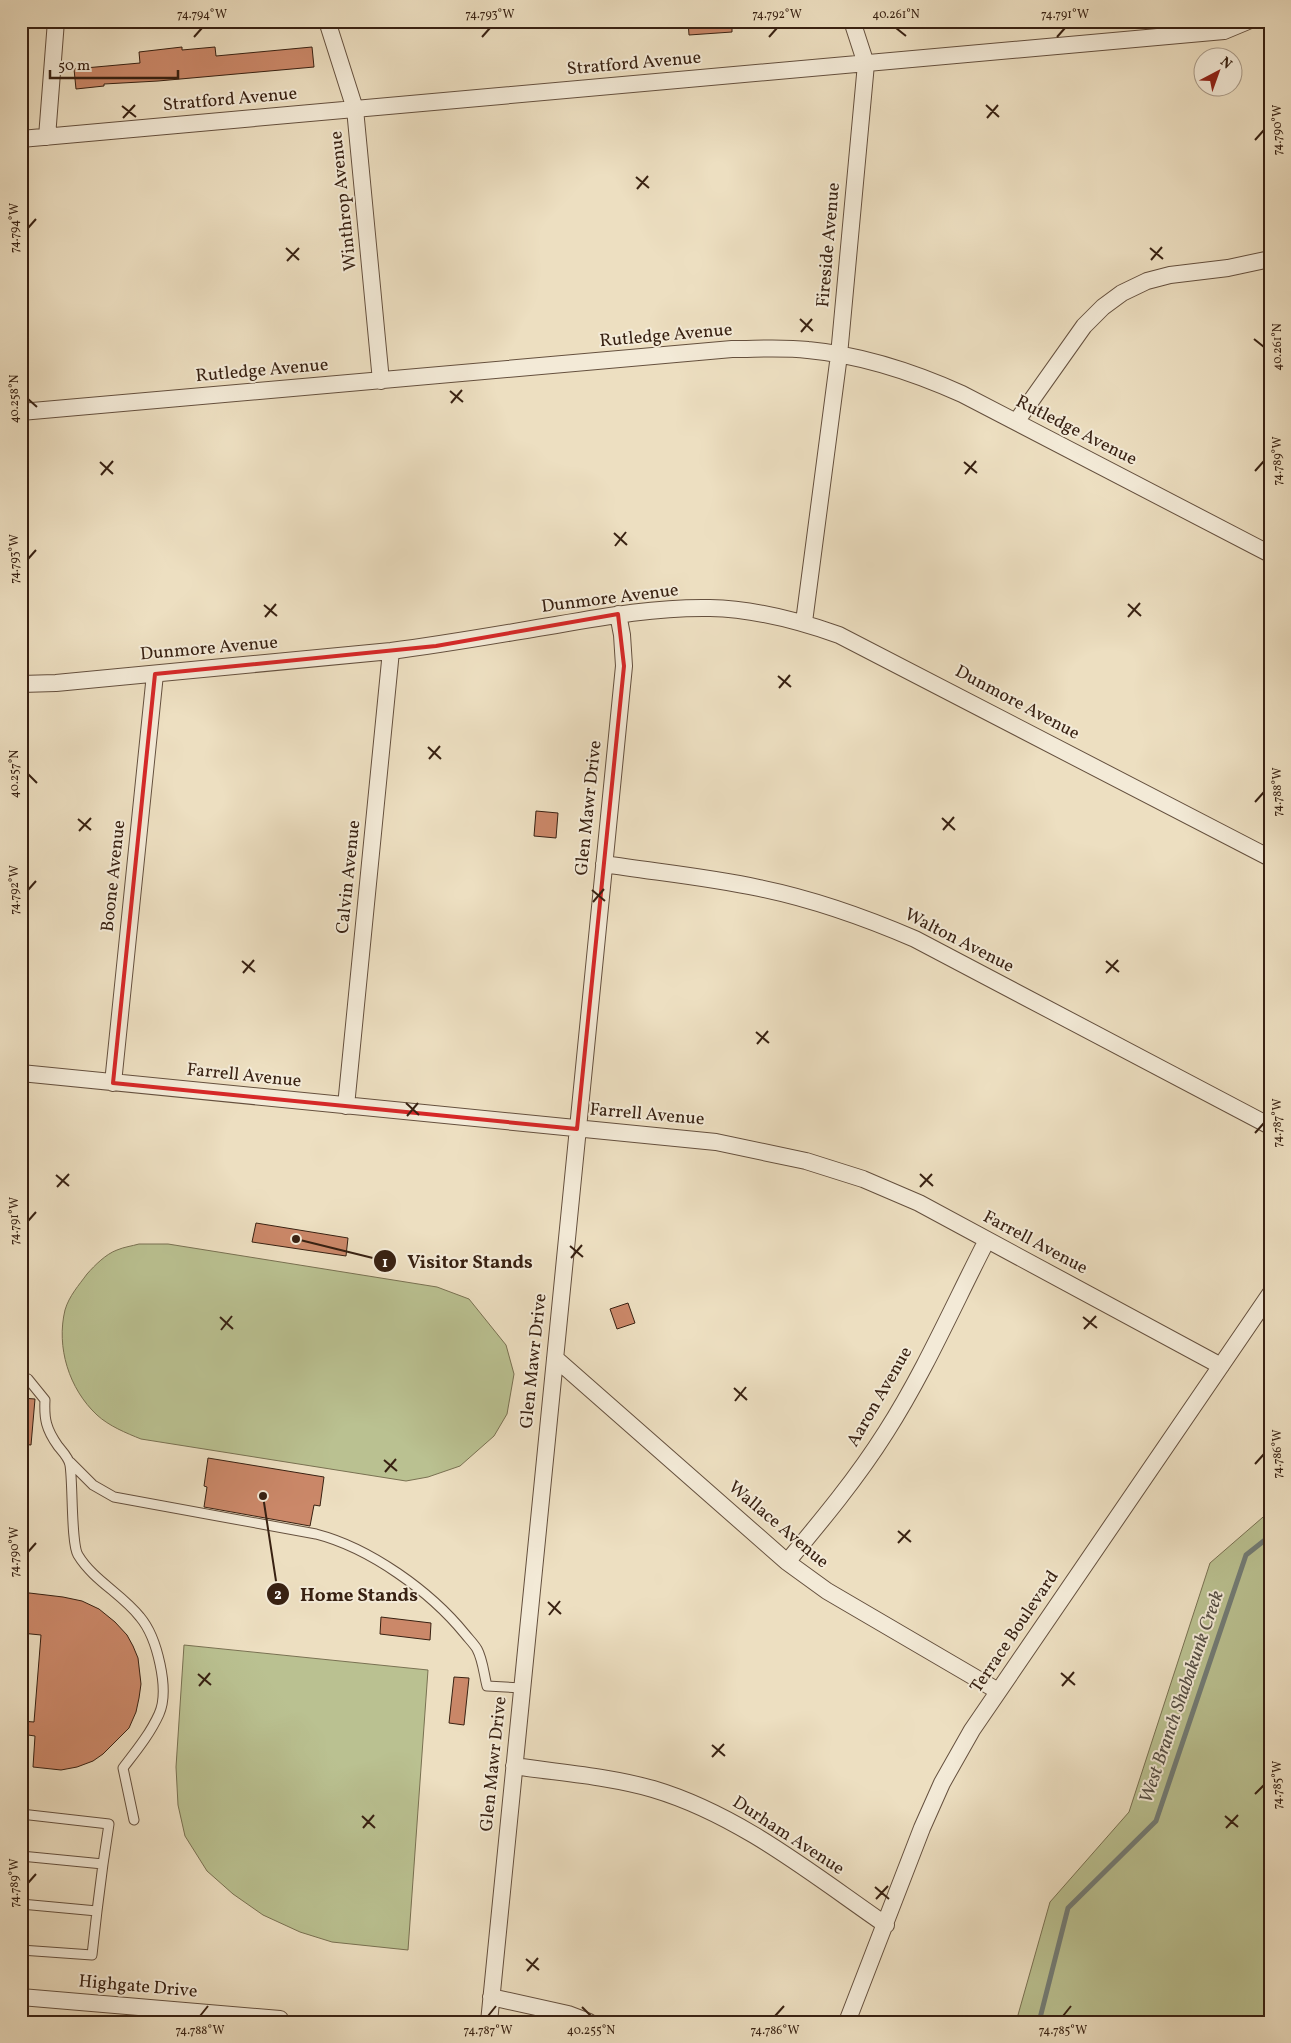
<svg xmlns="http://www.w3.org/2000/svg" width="1291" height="2043" font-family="Vollkorn,serif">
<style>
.green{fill:#bac191;stroke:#797152}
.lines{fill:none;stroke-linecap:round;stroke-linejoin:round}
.stream{stroke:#737d77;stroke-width:5}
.building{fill:#cb8869;stroke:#382112}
.lane-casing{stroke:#65503e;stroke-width:11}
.street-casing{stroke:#65503e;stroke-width:18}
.lane{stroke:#f3ead7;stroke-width:9}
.street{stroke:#f3ead7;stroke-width:16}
.marked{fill:none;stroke:#d62828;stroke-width:4;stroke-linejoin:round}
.ticks{fill:none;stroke:#382112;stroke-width:2}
.labels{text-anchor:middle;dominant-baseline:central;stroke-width:4;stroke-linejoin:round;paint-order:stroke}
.street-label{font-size:18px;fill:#382112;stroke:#f3ead7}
.water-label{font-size:19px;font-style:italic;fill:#564f45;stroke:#f3ead7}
.leader{fill:none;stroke:#382112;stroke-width:2}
.callout-dot{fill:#382112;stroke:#f3ead7;stroke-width:2}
.mark-label{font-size:15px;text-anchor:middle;font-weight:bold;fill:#fff}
.callout-label{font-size:19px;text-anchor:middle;font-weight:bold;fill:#382112;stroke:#f3ead7;stroke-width:4;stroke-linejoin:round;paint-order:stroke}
.neatline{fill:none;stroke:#382112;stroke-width:2}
.ticks-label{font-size:12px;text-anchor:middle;fill:#382112}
</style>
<rect width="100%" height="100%" fill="#eddfc1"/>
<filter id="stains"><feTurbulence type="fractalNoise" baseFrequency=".004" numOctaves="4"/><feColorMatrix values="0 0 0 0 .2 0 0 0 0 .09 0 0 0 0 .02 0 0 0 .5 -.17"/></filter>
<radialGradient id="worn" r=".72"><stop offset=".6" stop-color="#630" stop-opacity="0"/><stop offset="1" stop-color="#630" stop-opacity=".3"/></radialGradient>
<path class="green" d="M139 1244H168L437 1287 469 1299 506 1345 514 1374 507 1414 494 1436 460 1466 428 1477 406 1481 141 1439C126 1433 109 1426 97 1415 69 1389 56 1347 65 1310 69 1296 79 1285 87 1274 95 1265 106 1254 117 1250 124 1247 132 1246 139 1244Z
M1270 1511V2022H1016L1050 1902 1129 1812 1210 1563Z
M184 1645 428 1670 408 1950 332 1942 300 1932 263 1915 233 1894 207 1871 185 1836 178 1805 176 1767Z"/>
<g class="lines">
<path class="stream" d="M1039 2022 1068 1908 1156 1821 1246 1555 1270 1536"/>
</g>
<path class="building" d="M688 21H732V32L689 35Z
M182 47V50L215 47 216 56 312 47 314 67 158 81 104 84V86L76 89 74 69 140 63 139 52Z
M536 811 558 813 556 838 534 836Z
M256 1223 348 1238 346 1256 252 1242Z
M628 1303 635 1323 617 1329 610 1309Z
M21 1398 35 1399 31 1445 21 1444Z
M208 1458 324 1477 320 1506 314 1505 310 1526 204 1507 207 1487 204 1486Z
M21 1592 63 1597 82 1601 99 1609 115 1622 127 1635 133 1646 138 1658 141 1684 139 1698 136 1712 129 1728 103 1754 93 1761 77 1767 61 1770 33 1767 35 1736 21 1734V1721L34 1722 41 1635 21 1633Z
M381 1617 431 1623 430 1640 380 1634Z
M454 1677 469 1678 464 1725 449 1723Z"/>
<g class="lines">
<defs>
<path id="lane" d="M21 756 23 684
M21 1376 28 1379 45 1400C44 1419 46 1429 58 1446 62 1451 69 1458 70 1465 73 1483 71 1544 78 1555 93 1580 122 1594 140 1617 157 1637 170 1690 159 1714 150 1734 136 1751 123 1768L134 1820
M70 1462 93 1485 114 1497 316 1534C370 1548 430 1591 465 1634 469 1639 474 1644 477 1649 483 1660 484 1675 487 1686L522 1688
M21 1814 109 1824 103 1864 21 1856
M21 1904 97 1911 103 1864
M21 1950 92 1955 97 1911"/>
<path id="street" d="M327 21 355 109 381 381
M47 137 56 21
M21 139 1224 31 1248 21
M21 412 732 349C757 349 783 347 808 350 862 355 913 372 962 394L1270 554
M1016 422 1084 326 1103 307 1122 293 1147 281 1170 275 1228 268 1270 259
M804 622 839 355 866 64 852 21
M21 684 56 683 391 651C446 644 501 634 556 625 607 616 658 607 710 608 755 609 797 620 839 635L1270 858
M604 864C655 872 708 877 759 888 813 899 864 917 915 939L1270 1126
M21 1073 716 1142 806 1161 863 1179 919 1203 1221 1366
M113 1083 155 674
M346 1106 391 651
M555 1358 787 1562 827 1591 998 1691
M787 1562C822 1520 857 1478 886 1432 925 1371 954 1304 987 1240
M514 1766C560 1773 608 1776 653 1789 740 1815 812 1874 886 1925
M21 1997 280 2019
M491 1997 568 2014 589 2022
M489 2022 624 666 622 635 618 614
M847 2022 922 1828 942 1783 972 1730 1270 1294"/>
</defs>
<use href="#lane" class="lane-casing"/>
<use href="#street" class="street-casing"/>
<use href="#lane" class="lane"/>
<use href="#street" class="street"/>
</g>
<path class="marked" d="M618 614 624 666 577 1129 113 1083 155 674 436 646Z"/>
<path class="ticks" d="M896 28 906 36M194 37 202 28M482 37 490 28M769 37 777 28M1057 37 1065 28M986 105 999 117M122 106 136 117M123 118 135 105M987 118 998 105M1255 140 1264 130M636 177 649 188M637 189 648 176M28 228 36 219M286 248 299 260M1150 248 1163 259M1151 260 1162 247M287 261 299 248M800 319 813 331M801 332 812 319M1254 339 1264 347M450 391 463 402M28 399 37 407M451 403 462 390M100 462 113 474M964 462 977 473M1255 471 1264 461M965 474 976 461M101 475 113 461M614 533 627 545M615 546 626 532M28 559 36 550M1128 604 1141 616M264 605 277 616M265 617 276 604M1128 617 1140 603M778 676 791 687M779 688 790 675M428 747 441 759M429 759 440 746M28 774 37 783M1255 802 1264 792M942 818 955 830M78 819 91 830M943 830 954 817M79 831 91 818M28 890 36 881M592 890 605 901M593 902 604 889M242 961 255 972M1106 961 1119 972M243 973 254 960M1106 973 1118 960M756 1032 769 1043M757 1044 768 1031M406 1103 419 1115M407 1116 418 1103M1255 1133 1264 1123M920 1174 933 1186M56 1175 69 1186M57 1187 69 1174M920 1187 932 1174M28 1221 36 1212M570 1246 583 1257M571 1258 582 1245M220 1317 233 1329M1083 1317 1097 1328M1084 1329 1096 1316M221 1330 232 1316M734 1388 747 1400M735 1401 746 1387M384 1460 397 1471M1255 1464 1264 1454M385 1472 396 1459M898 1531 911 1542M898 1543 910 1530M28 1552 36 1543M548 1602 561 1614M549 1615 560 1601M1061 1673 1075 1685M198 1674 211 1685M199 1686 210 1673M1062 1686 1074 1672M712 1745 725 1756M712 1757 724 1744M1255 1794 1264 1785M362 1816 375 1828M1225 1816 1238 1827M363 1828 374 1815M1226 1828 1238 1815M28 1883 36 1874M875 1887 889 1899M876 1899 888 1886M526 1959 539 1970M527 1971 538 1958M582 2007 591 2016M200 2016 208 2006M488 2016 496 2006M775 2016 784 2006M1063 2016 1071 2006"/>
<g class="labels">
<g class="street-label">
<text transform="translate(634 64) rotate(-5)">Stratford Avenue</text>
<text transform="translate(230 100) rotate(-5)">Stratford Avenue</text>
<text transform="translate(344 201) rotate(-96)">Winthrop Avenue</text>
<text transform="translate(829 245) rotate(-85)">Fireside Avenue</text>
<text transform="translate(666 336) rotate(-5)">Rutledge Avenue</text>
<text transform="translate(262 371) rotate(-5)">Rutledge Avenue</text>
<text transform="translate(1076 431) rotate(27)">Rutledge Avenue</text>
<text transform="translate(610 599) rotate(-7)">Dunmore Avenue</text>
<text transform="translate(209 649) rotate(-5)">Dunmore Avenue</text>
<text transform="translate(1017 703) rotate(28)">Dunmore Avenue</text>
<text transform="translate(589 808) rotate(-84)">Glen Mawr Drive</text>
<text transform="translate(114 876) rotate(-84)">Boone Avenue</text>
<text transform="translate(349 877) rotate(-84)">Calvin Avenue</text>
<text transform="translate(959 941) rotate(27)">Walton Avenue</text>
<text transform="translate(244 1076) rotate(6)">Farrell Avenue</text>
<text transform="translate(647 1115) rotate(5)">Farrell Avenue</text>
<text transform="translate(1035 1243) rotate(28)">Farrell Avenue</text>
<text transform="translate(534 1361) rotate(-84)">Glen Mawr Drive</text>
<text transform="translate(880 1397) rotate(-60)">Aaron Avenue</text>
<text transform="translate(778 1525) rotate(40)">Wallace Avenue</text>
<text transform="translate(1015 1632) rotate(-56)">Terrace Boulevard</text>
<text transform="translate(494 1764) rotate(-84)">Glen Mawr Drive</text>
<text transform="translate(788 1836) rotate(33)">Durham Avenue</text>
<text transform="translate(138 1987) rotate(5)">Highgate Drive</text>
</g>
<g class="water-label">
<text transform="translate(1182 1697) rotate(-71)">West Branch Shabakunk Creek</text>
</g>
</g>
<path class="leader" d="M296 1239L385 1261M263 1496L278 1594"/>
<g class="callout-dot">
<circle cx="296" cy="1239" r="5"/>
<circle cx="263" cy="1496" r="5"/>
<circle cx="385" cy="1261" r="12"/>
<circle cx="278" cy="1594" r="12"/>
</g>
<g class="mark-label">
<text x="385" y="1267">1</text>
<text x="278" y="1599">2</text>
</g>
<g class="callout-label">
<text x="470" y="1268">Visitor Stands</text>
<text x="359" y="1601">Home Stands</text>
</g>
<rect width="1291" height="2043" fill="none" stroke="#eddfc1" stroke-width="55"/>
<g transform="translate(1218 72) rotate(41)"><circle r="24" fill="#f3ead7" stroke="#a89a88"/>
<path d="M0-4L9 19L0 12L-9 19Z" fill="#8f2418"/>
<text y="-8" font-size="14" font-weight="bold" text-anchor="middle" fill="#382112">N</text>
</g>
<path d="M50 70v8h128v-8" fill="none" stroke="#382112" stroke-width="2.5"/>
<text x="58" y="70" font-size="15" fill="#382112" stroke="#f3ead7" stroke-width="4" paint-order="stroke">50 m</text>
<rect x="28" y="28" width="1236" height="1988" class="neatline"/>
<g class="ticks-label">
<text x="202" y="18">74.794°W</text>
<text x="490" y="18">74.793°W</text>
<text x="777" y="18">74.792°W</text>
<text x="896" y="18">40.261°N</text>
<text x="1065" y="18">74.791°W</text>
<text transform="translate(1277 130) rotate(-90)" y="4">74.790°W</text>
<text transform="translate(14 228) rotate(-90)" y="4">74.794°W</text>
<text transform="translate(1277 347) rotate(-90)" y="4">40.261°N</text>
<text transform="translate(14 399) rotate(-90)" y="4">40.258°N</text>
<text transform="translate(1277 461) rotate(-90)" y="4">74.789°W</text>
<text transform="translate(14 559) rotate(-90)" y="4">74.793°W</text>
<text transform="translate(14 774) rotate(-90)" y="4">40.257°N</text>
<text transform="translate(1277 792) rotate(-90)" y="4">74.788°W</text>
<text transform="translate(14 890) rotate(-90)" y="4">74.792°W</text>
<text transform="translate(1277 1123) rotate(-90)" y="4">74.787°W</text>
<text transform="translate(14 1221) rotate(-90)" y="4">74.791°W</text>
<text transform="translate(1277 1454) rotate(-90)" y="4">74.786°W</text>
<text transform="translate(14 1552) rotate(-90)" y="4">74.790°W</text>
<text transform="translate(1277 1785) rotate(-90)" y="4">74.785°W</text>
<text transform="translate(14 1883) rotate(-90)" y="4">74.789°W</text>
<text x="200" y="2034">74.788°W</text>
<text x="488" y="2034">74.787°W</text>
<text x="591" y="2034">40.255°N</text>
<text x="775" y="2034">74.786°W</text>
<text x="1063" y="2034">74.785°W</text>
</g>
<rect width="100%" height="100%" filter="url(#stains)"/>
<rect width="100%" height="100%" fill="url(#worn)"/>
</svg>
